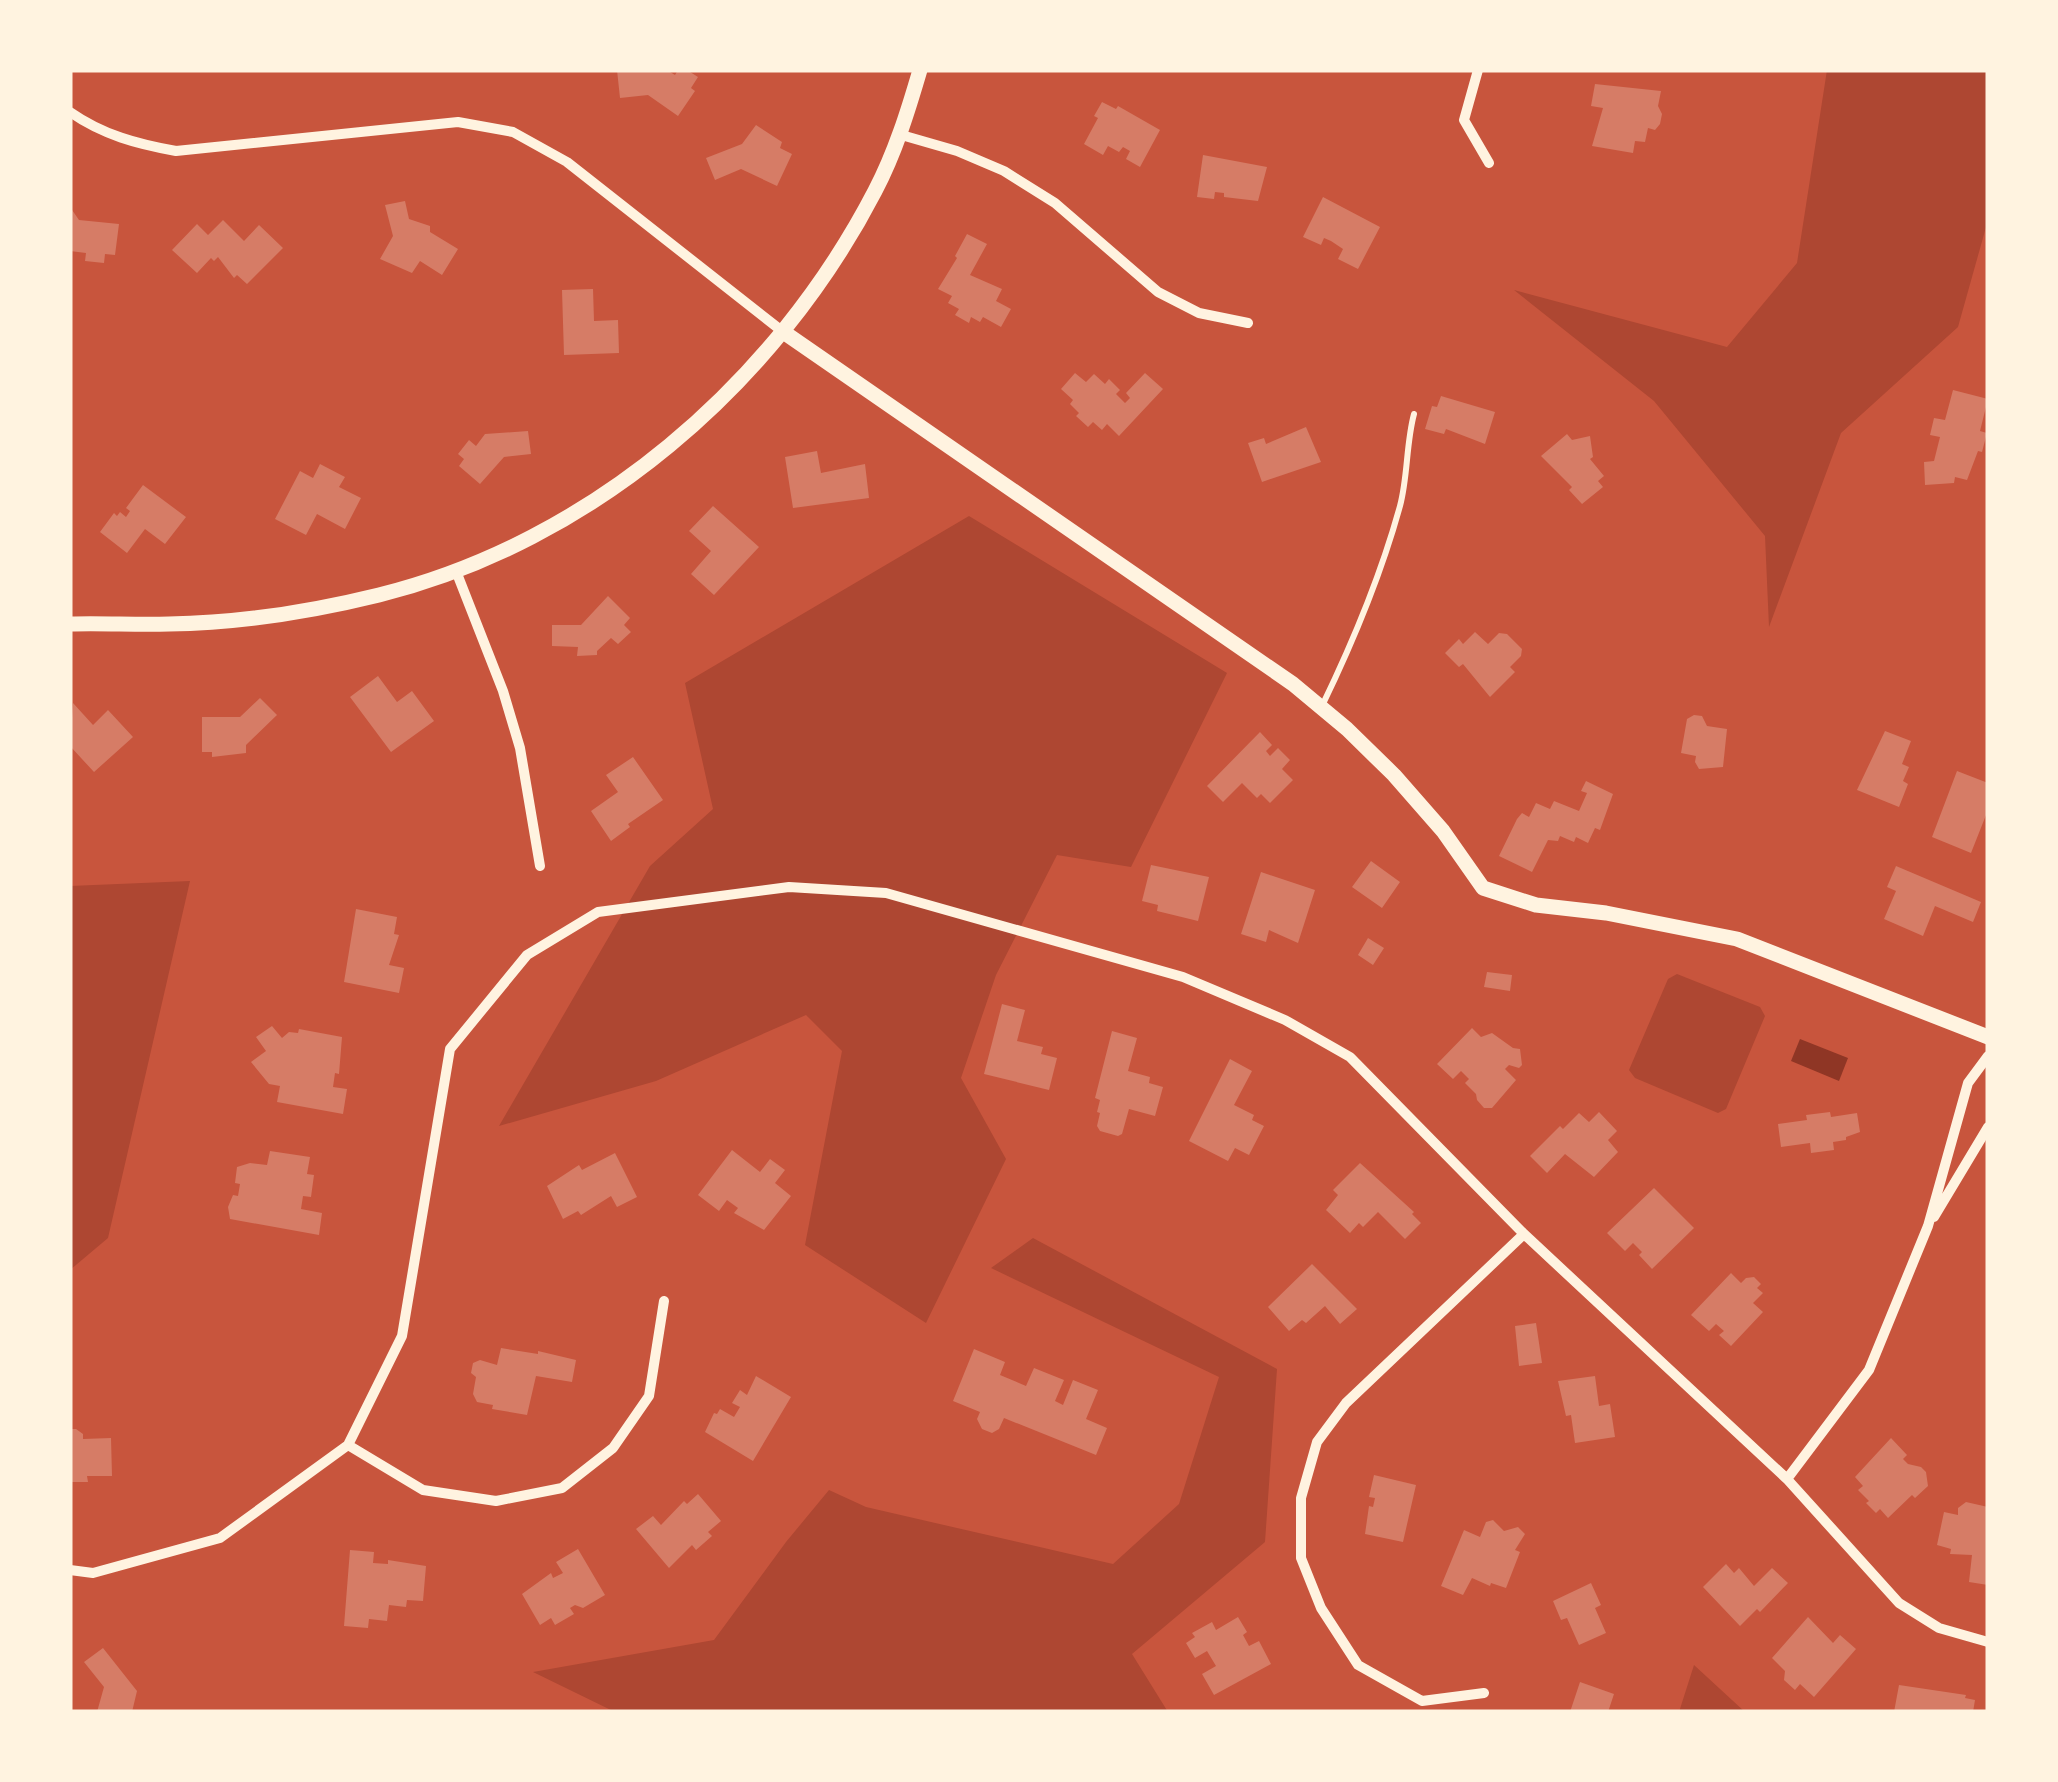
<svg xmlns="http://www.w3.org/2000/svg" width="2058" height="1782" font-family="Lato,sans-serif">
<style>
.green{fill:#ae4732}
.water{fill:#8f3625}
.building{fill:#d67c66}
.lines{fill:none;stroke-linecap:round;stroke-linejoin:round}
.service{stroke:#fff3e0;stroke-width:6}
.minor{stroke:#fff3e0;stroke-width:10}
.tertiary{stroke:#fff3e0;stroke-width:15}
</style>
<rect width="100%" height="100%" fill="#c8553d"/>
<path class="green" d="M1827 70H1988V220L1958 327 1841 433 1769 627 1765 536 1654 401 1514 290 1727 347 1797 263Z
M969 516 1227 673 1131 867 1057 855 996 975 961 1078 1006 1159 926 1323 805 1245 842 1051 806 1015 656 1081 499 1126 650 866 713 809 685 683Z
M190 881 108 1238 70 1270V886Z
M1677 974 1760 1007 1765 1016 1726 1109 1718 1113 1635 1078 1629 1070 1668 979Z
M1033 1238 1277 1369 1265 1542 1132 1654 1168 1712H615L533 1672 714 1640 786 1542 829 1490 866 1507 1113 1564 1179 1504 1219 1377 991 1268Z
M1694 1665 1745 1712H1679Z"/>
<path class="water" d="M1800 1039 1848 1058 1839 1081 1791 1061Z"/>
<path class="building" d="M617 70H667L675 75 678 70H687L698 77 691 88 695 91 678 116 648 95 620 98Z
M1595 84 1661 91 1658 106 1662 114 1660 124 1655 130 1648 128 1645 142 1635 141 1633 153 1592 146 1603 108 1591 106Z
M1102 102 1116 109 1118 106 1160 130 1140 167 1126 159 1130 151 1123 147 1119 152 1108 146 1103 155 1084 144 1098 118 1094 116Z
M756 125 782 142 780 148 792 154 777 186 741 169 715 180 706 158 742 144Z
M1203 155 1267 167 1258 201 1224 197V193L1215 192 1214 199 1197 197Z
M1323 197 1380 227 1358 269 1338 259 1343 249 1331 241 1324 238 1321 245 1303 237Z
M405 201 409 219 430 226V232L458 249 442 275 420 261 412 273 380 259 393 236 385 205Z
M70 207 79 220 119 224 115 255 105 254 104 263 85 261 86 253 70 251Z
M223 220 244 241 259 225 283 248 247 284 237 275 234 278 218 257 214 261 211 258 197 273 172 250 197 224 208 235Z
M967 234 987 244 970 275 1002 289 996 301 1011 309 1001 327 983 317 980 322 971 317 969 323 955 315 959 309 948 303 952 296 938 289 957 258 955 256Z
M593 289 594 321 618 320 619 353 564 355 562 290Z
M1075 373 1086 382 1094 374 1105 384 1109 379 1120 390 1116 394 1125 403 1130 398 1126 393 1145 373 1163 389 1119 436 1107 424 1102 430 1093 422 1088 427 1076 416 1079 413 1070 404 1073 400 1061 389Z
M1953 390 1988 399 1980 431 1987 433 1982 452 1978 451 1967 480 1955 477 1954 483 1925 485 1924 462 1934 461 1940 437 1930 435 1934 418 1945 420Z
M1441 396 1495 412 1485 444 1446 429 1444 434 1425 429 1432 406 1437 407Z
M1306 427 1321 462 1262 482 1248 443 1264 438 1266 444Z
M528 431 531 454 504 457 480 484 459 466 464 459 458 454 469 440 476 446 485 434Z
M1567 434 1572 440 1590 436 1593 457 1590 459 1604 476 1598 481 1603 487 1582 504 1569 490 1572 487 1541 456Z
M817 451 821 473 865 464 869 498 793 508 785 457Z
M320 464 345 477 339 487 361 498 345 529 317 514 306 535 275 519 300 471 313 478Z
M143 485 186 517 165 544 145 529 127 553 100 532 114 513 117 516 120 512 126 517 130 511 126 508Z
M713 506 759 547 714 595 691 574 711 551 689 531Z
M608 596 630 618 624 625 631 632 618 644 611 638 597 651V655L577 656 578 647 552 646V625H581Z
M1475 632 1488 644 1499 633 1507 634 1522 649 1521 656 1510 667 1515 672 1490 697 1463 664 1459 667 1445 653 1459 639 1463 644Z
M378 676 397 702 412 691 434 721 391 752 350 697Z
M260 698 277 715 246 745V753L212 757V752H202V717H240Z
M73 703 93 725 108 710 133 737 94 772 70 746Z
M1694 715 1702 716 1707 726 1727 729 1723 767 1699 769 1695 762 1696 756 1681 753 1687 719Z
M1885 731 1911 741 1902 764 1909 767 1903 781 1908 784 1899 807 1857 790Z
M1260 732 1272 745 1266 751 1270 756 1278 748 1290 760 1282 769 1293 780 1270 803 1261 794 1257 798 1242 783 1223 802 1207 786Z
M633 757 663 800 628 824 630 827 611 841 591 811 618 792 606 775Z
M1957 771 1988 783V810L1971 853 1932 837Z
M1586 781 1613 794 1600 830 1595 828 1588 843 1576 837 1574 842 1560 836 1558 841 1548 840 1532 872 1499 856 1517 819 1522 813 1529 817 1536 803 1550 809 1554 801 1579 811 1587 793 1581 791Z
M1371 861 1400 882 1382 908 1352 887Z
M1151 865 1209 877 1198 921 1157 911 1158 905 1142 901Z
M1896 866 1981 902 1973 922 1935 906 1923 936 1884 919 1896 891 1887 887Z
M1261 872 1315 890 1298 943 1269 930 1266 942 1241 934Z
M356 909 397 917 394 934 399 935 389 965 404 968 399 993 344 982Z
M1368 938 1384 948 1373 965 1358 955Z
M1487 972 1512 975 1510 991 1484 987Z
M1002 1004 1025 1010 1017 1041 1043 1047 1041 1054 1057 1058 1049 1090 984 1074Z
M272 1026 282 1038 289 1032 298 1033 299 1029 342 1037 339 1074 335 1073 333 1087 347 1089 343 1114 277 1102 280 1086 269 1084 251 1062 266 1051 256 1037Z
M1472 1028 1481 1037 1492 1033 1513 1048 1520 1049 1522 1065 1519 1068 1509 1065 1505 1069 1516 1080 1492 1108H1484L1477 1100 1476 1094 1465 1083 1469 1079 1461 1071 1453 1079 1437 1064Z
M1112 1031 1137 1038 1128 1071 1150 1077 1149 1083 1163 1087 1155 1116 1129 1109 1122 1134 1118 1136 1100 1131 1097 1126 1100 1113 1097 1112 1100 1100 1095 1098Z
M1230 1059 1252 1071 1234 1105 1254 1115 1252 1120 1264 1126 1249 1155 1235 1148 1228 1161 1189 1141Z
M1599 1112 1617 1131 1608 1140 1618 1152 1594 1177 1565 1154 1547 1173 1530 1156 1560 1126 1563 1129 1579 1113 1589 1122Z
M1830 1112 1831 1117 1857 1113 1860 1132 1846 1137V1140L1833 1142 1834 1150 1811 1153 1810 1143 1781 1147 1778 1124 1807 1120 1806 1115Z
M732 1150 760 1172 770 1159 785 1170 775 1183 791 1196 764 1230 734 1213 738 1208 727 1200 719 1211 698 1195Z
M270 1151 310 1157 307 1174 314 1175 311 1197 303 1196 301 1209 322 1213 319 1235 230 1219 228 1207 233 1195 238 1196 240 1184 235 1183 237 1167 250 1163 267 1165Z
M615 1153 637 1197 617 1207 611 1196 581 1215 578 1211 563 1219 547 1186 579 1165 582 1170Z
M1360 1163 1414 1212 1412 1214 1421 1223 1405 1239 1378 1212 1363 1227 1359 1223 1350 1233 1326 1210 1338 1195 1333 1190Z
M1654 1188 1694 1228 1652 1269 1639 1255 1642 1252 1633 1243 1625 1251 1607 1233Z
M1312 1264 1357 1309 1340 1324 1325 1306 1306 1323 1302 1320 1289 1331 1268 1307Z
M1731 1273 1741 1283 1746 1278 1754 1277 1761 1284 1757 1288 1763 1293 1753 1303 1763 1312 1731 1346 1719 1335 1724 1331 1716 1324 1709 1331 1691 1315Z
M1536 1323 1542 1363 1519 1366 1515 1326Z
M501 1348 538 1354V1351L576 1360 572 1382 536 1376 527 1415 492 1409 493 1405 477 1402 473 1394 476 1377 471 1373 473 1363 480 1360 497 1365Z
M974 1349 1005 1362 1000 1375 1026 1386 1034 1368 1064 1380 1055 1401 1063 1405 1073 1380 1098 1390 1086 1419 1107 1428 1096 1455 1004 1418 999 1429 992 1433 982 1429 977 1419 980 1412 953 1401Z
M756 1376 791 1397 753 1461 705 1432 714 1413 717 1414 720 1409 734 1417 740 1407 732 1403 740 1390 747 1395Z
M1595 1376 1599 1406 1610 1404 1615 1437 1575 1443 1571 1415 1566 1416 1558 1381Z
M70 1429H76L83 1434V1439L111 1438 112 1476H87L88 1482H70Z
M1891 1438 1907 1455 1903 1459 1908 1464 1921 1467 1926 1472 1928 1486 1915 1498 1912 1495 1888 1518 1880 1509 1876 1513 1866 1503 1869 1501 1858 1490 1863 1486 1855 1477Z
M1374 1475 1416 1485 1403 1542 1365 1534 1369 1506 1373 1507 1375 1498 1369 1497Z
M698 1494 721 1521 708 1532 712 1536 696 1550 692 1545 669 1568 636 1529 653 1516 661 1525 684 1501 687 1504Z
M1966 1502 1988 1507V1585L1969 1582 1972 1555 1950 1554 1951 1549 1937 1545 1944 1512 1958 1515V1508Z
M1493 1520 1504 1531 1518 1527 1525 1534 1515 1550 1520 1552 1506 1588 1491 1583 1490 1586 1472 1578 1463 1595 1441 1586 1464 1530 1480 1537 1486 1522Z
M578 1549 605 1595 583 1608 575 1605 570 1608 574 1614 555 1625 551 1618 540 1625 522 1594 551 1573 553 1578 563 1573 556 1562Z
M350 1550 374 1552 373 1563 388 1564V1560L426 1566 423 1601 407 1600 406 1607 389 1605 387 1621 369 1619 368 1628 344 1626Z
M1726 1564 1734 1573 1739 1568 1754 1586 1772 1568 1788 1583 1760 1612 1757 1609 1740 1626 1703 1587Z
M1591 1583 1601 1605 1595 1608 1606 1633 1579 1645 1567 1618 1561 1620 1553 1601Z
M1238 1617 1247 1632 1243 1635 1249 1646 1259 1641 1271 1664 1214 1695 1202 1674 1216 1666 1207 1651 1195 1658 1186 1643 1195 1637 1192 1633 1212 1622 1216 1630Z
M1808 1617 1833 1643 1840 1635 1856 1649 1814 1697 1800 1684 1795 1690 1784 1680 1785 1671 1772 1658Z
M103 1648 137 1691 132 1712H97L104 1687 84 1662Z
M1580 1682 1614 1694 1608 1712H1570Z
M1899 1685 1966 1695 1965 1698 1975 1700 1973 1712H1894Z"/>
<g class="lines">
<path class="service" d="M1322 706C1353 642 1381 575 1400 506 1408 476 1406 444 1414 414"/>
<path class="minor" d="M1478 70 1464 120 1489 163
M70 112C103 135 137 144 176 151L458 122 513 132 567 162 782 331
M898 134 957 151 1004 171 1055 203 1158 292 1199 313 1248 323
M456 571 503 691 520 748 540 866
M1934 1217 1988 1127
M348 1445 423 1490 496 1501 562 1488 613 1448 649 1396 664 1301
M1787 1479 1869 1370 1928 1226 1968 1083 1988 1056
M70 1570 93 1573 220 1538 348 1445 402 1336 450 1049 527 955 598 912 789 887 886 893 1183 977 1285 1020 1350 1057 1524 1234 1787 1479 1899 1603 1939 1628 1988 1642
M1484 1693 1422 1701 1358 1665 1321 1608 1301 1558V1498L1317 1442 1346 1403 1524 1234"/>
<path class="tertiary" d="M782 331 1293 684 1347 729 1394 775 1443 831 1483 888 1536 905 1606 913 1737 939 1988 1037
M70 624C103 623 136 625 169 624 239 623 310 612 379 595 592 542 775 384 875 191 895 153 908 111 920 70"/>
</g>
<rect width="2058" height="1782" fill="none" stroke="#fff3e0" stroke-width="145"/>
</svg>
